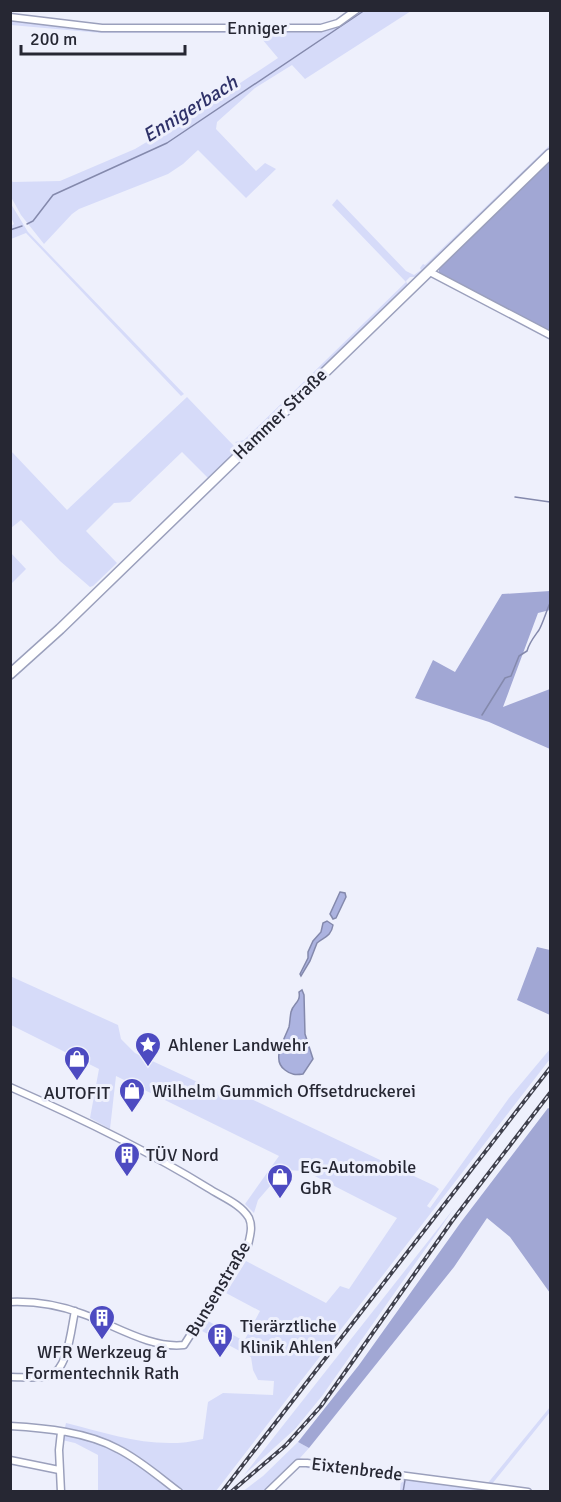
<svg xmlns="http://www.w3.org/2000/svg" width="561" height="1502" font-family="Signika,sans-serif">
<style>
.green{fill:#d6dbf9}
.forest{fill:#a1a7d4}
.water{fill:#acb3e0;stroke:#8489ac;stroke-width:1.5}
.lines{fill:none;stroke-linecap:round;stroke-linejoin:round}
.stream{stroke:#8489ac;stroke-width:1.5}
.street-casing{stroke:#9ba0bc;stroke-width:9}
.secondary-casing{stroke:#9ba0bc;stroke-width:12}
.street{stroke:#fff;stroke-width:6}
.secondary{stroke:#fff;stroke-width:9}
.rail-casing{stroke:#3f404c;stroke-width:4}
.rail{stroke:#eef0fc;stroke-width:1.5;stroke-dasharray:4.5;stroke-linecap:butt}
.labels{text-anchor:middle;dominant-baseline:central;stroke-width:6;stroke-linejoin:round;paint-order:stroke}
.street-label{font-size:18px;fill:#262733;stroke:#eef0fc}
.poi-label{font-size:18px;fill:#262733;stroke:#eef0fc;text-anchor:start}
.water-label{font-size:20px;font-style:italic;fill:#2e3168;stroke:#eef0fc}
</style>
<rect width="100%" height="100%" fill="#eef0fc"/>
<path class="green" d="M360 11H411L305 79 292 65 255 88 217 122 216 129 256 171 265 163 276 169 246 198 198 150 183 164 168 174 79 209 72 214 44 244 21 215 11 197 10 180 13 182 60 181 135 149 195 113 278 58 257 33H101L11 25V18L102 30H321L340 24Z
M550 145V150L417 277H410L406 281 408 286 406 289 243 445H238L235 442 244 440 406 282 332 205 337 199 406 271 414 275 421 270 420 268 423 264 425 265Z
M11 204 28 232 184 394 181 396 26 233 11 239V226L14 224 11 217Z
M187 397 234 446 236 452 208 478 182 452 130 502 114 503 86 531 117 563 93 586 90 587 60 561 21 520 11 528V451L67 510Z
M11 553 26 569 11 584Z
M10 976 118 1025 121 1039 135 1053 219 1092 226 1087 435 1186 439 1189 427 1206 430 1208 509 1098 550 1049V1059L216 1491H98V1455L75 1443 62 1440 66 1423C111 1434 157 1451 203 1439L208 1402 223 1393 273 1395 274 1381 258 1380 253 1370 251 1357 202 1331 208 1321 244 1341 260 1311 226 1293 246 1261 326 1303 340 1286 349 1289 397 1218 305 1171 284 1170 258 1200 254 1213 245 1204 279 1156 116 1076 110 1129 90 1118 99 1069 11 1025Z
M455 1207 322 1396 295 1429 244 1475Z
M550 1407V1412L492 1484H487Z
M298 1442 309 1448 300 1458 314 1461H303L266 1491 242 1492 263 1476Z
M308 1465 516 1491H400L401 1480 306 1468Z"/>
<path class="forest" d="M550 159V332L439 273V266Z
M550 591V610L538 613 503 707 550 689V749L489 722 415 698 433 660 455 672 502 594Z
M537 947 550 950V1015L517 1000Z
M548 1108 550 1109V1293L510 1237 487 1218 454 1267 309 1448 298 1442 359 1365 461 1222Z"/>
<path class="water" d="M340 892 345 893 346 897 336 918 333 919 330 914Z
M327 921 333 925C331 937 324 937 317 943L310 961 301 976 300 974 308 958V952L313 941 321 932 323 923Z
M302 990 304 995 305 1034 313 1059 303 1074C296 1075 291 1075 285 1070 271 1060 284 1040 289 1027 290 1022 290 1017 291 1012 293 1003 301 1003 299 992Z"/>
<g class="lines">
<path class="stream" d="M27 224 33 221 53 195 167 143 365 10
M10 230 22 226
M515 497 550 502
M482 715 505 678 511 676 519 656 527 651C529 643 534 637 539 630 543 623 546 612 550 603
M403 1492 405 1480"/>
<defs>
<path id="street" d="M10 17 102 28H321L338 23 356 10
M428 271 550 335
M10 1087C78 1117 145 1149 208 1188 222 1197 241 1204 249 1218 253 1227 250 1236 248 1245L184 1345C151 1349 114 1325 83 1314 59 1305 36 1301 10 1302
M10 1377C22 1377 38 1379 49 1376 68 1371 71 1329 75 1311
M10 1426C46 1428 87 1432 118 1449 140 1460 159 1477 179 1492
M10 1460 59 1470
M61 1492 59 1450 61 1432
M268 1492 298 1463H307L528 1492"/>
<path id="secondary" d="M10 674 60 629 550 154"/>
</defs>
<use href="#street" class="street-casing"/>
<use href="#secondary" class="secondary-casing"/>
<use href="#street" class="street"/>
<use href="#secondary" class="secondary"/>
<defs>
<path id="rail" d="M222 1492 550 1068
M231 1492 286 1445 321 1406 452 1221 550 1093"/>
</defs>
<use href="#rail" class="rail-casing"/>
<use href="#rail" class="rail"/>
</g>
<defs>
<symbol id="sight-pin" viewBox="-11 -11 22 30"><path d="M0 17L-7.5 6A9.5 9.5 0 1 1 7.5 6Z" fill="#4d4bc1" stroke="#eef0fc"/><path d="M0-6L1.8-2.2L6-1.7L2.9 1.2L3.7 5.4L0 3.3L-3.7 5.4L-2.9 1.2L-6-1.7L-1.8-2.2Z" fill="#fff"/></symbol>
<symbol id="shop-pin" viewBox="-11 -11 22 30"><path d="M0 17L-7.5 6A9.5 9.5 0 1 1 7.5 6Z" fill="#4d4bc1" stroke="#eef0fc"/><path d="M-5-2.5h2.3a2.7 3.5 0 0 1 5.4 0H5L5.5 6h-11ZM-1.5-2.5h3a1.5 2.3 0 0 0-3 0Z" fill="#fff"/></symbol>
<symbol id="building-pin" viewBox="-11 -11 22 30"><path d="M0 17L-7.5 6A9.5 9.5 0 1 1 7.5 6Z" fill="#4d4bc1" stroke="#eef0fc"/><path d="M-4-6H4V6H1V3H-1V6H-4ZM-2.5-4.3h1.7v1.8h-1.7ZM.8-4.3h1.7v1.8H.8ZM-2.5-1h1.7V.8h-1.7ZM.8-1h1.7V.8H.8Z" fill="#fff"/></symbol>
</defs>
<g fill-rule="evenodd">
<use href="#sight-pin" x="133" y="1030" width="30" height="40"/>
<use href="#shop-pin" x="62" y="1044" width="30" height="40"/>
<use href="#shop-pin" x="117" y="1076" width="30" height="40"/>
<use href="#building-pin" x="112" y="1140" width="30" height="40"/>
<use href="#shop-pin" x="265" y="1162" width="30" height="40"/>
<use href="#building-pin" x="87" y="1303" width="30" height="40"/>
<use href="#building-pin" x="205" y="1321" width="30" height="40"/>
</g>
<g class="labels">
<g class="street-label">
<text x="257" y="28">Enniger</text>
<text transform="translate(280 414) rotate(-44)">Hammer Straße</text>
<text transform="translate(218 1289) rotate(-59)">Bunsenstraße</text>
<text transform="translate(357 1469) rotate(7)">Eixtenbrede</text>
</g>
<g class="poi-label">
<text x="168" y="1045">Ahlener Landwehr</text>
<text x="152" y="1091">Wilhelm Gummich Offsetdruckerei</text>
<text x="77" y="1093" text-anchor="middle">AUTOFIT</text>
<text x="146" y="1155">TÜV Nord</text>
<text x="300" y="1167">EG-Automobile<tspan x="300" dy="21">GbR</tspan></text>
<text x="240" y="1326">Tierärztliche<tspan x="240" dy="21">Klinik Ahlen</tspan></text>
<text x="102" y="1352" text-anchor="middle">WFR Werkzeug &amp;<tspan x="102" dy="21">Formentechnik Rath</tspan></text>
</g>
<g class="water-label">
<text transform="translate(190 109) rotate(-32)">Ennigerbach</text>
</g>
</g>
<rect width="561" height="1502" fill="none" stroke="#262733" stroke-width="24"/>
<path d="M21 45v9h164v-9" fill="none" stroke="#262733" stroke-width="3"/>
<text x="30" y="45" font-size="18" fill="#262733" stroke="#eef0fc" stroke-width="4.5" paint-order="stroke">200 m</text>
</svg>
